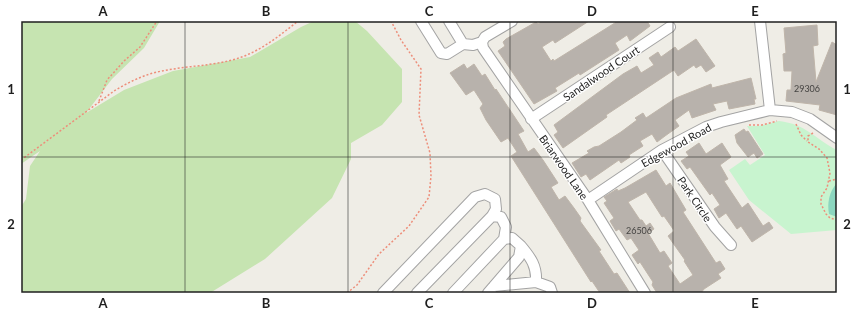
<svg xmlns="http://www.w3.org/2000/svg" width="858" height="314" font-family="Lato,sans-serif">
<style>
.grass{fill:#c6e4b1}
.park{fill:#c8f4cf}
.pitch{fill:#8cd6bf}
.building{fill:#b8b2ac;stroke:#bfb5aa;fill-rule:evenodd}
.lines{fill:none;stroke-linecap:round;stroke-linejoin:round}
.minor-casing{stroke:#a3a3a3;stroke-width:12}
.path{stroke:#ed8e7a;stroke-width:1.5;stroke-dasharray:2 2;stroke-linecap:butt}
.minor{stroke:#fff;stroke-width:10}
.grid{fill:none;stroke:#1f1f1f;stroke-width:1;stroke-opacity:0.55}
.labels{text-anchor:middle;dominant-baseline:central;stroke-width:3;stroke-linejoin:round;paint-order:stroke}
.number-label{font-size:9px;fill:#454442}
.street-label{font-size:11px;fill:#1f1f1f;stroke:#fff}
.neatline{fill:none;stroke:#1f1f1f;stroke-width:1.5}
.grid-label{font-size:13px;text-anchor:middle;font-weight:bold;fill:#1f1f1f}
</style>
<rect width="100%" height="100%" fill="#efede6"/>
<path class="grass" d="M21 21H160L144 48 112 79 86 113 124 90 173 71 250 57 301 27 314 21H355L367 31 402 69V102L382 125 351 143V159L332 198 265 259 210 293H23L21 290V207L26 199 30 166 40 151 21 164Z"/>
<path class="park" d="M779 121C806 124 815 139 837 150V230L791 234 749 200 729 170 745 159 750 165 765 155 747 126H759Z"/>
<path class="pitch" d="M837 183V217L829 214C827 203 829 192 837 183Z"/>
<path class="building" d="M543 21H589L555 43 553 40 542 47 551 61 553 59 554 61 618 21H647L650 26 630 41 627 35 615 43 619 50 580 75 579 73 555 88 557 91 534 104 498 51 505 46 503 42 506 39 536 22 538 24Z
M817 25 818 45 813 46 816 82 832 42 837 45V115L819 110 820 105 786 101 787 90H791L792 71H784L783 54 786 53 784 28Z
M696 39 715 66 706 72 701 65 696 68 694 65 678 76 674 70 606 115 607 117 563 148 554 135 558 132 554 125 623 74 637 66 641 73 654 65 649 58 658 52 661 57 675 47 678 51Z
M464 64 467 69 474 64 482 76 485 74 495 90 496 89 524 131 518 134 528 152 534 148 543 160 558 183 551 187 559 200 565 196 574 208 581 218 580 221 601 250 599 251 614 274 617 273 630 293H600L592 281 591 282 511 156 517 152 508 138 501 142 486 120 480 108 483 104 474 90 466 95 450 73Z
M751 78 756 99H754L755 104 729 109 727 101 713 104 716 110 692 118 689 110 675 120 679 126 665 136 657 142 652 134 640 141 643 146 629 155 630 157 621 163 619 160 590 180 586 174 581 177 572 163 589 153 587 151 594 147 599 146 621 132 637 120 635 118 643 113 646 118 676 98 711 84 712 88Z
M744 129 746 132 748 131 763 154 757 158 754 153 748 157 737 143 735 135Z
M699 143 706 154 722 143 731 157 720 165 728 179 724 181 742 208 748 203 763 226 769 222 773 228 752 242 741 226 737 229 726 213 719 218 714 209 720 205 712 193 710 195 690 167 687 169 681 161 689 156 686 152Z
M656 170 666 186 670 183 686 210 683 212 716 263 720 261 725 269 718 274 721 278 704 289 701 293H657L652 285 653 282 640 262 638 264 632 255 639 250 631 238 627 240 619 229 616 231 610 221 614 218 604 203 607 201 604 197 617 189 618 191 625 188ZM646 192 662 217 664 216 673 229 674 231 668 236 685 260 684 261 693 275 680 284 668 266 672 263 664 251 660 253 648 233 654 229 650 223 646 226 642 220H640L628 202Z"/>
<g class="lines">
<defs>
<path id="minor" d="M421 21 441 53 447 54 463 44 473 45 482 42
M449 21 463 44
M760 21 770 110
M482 42 483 48 588 200 645 293
M482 42 485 37 512 21
M531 119 670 27
M662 150 715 227 731 245
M588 200 662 150 706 127 721 122 770 110 792 112 810 119 837 138
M521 246C531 258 537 266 536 282
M494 286 536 282 550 287 552 293
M383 293 475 197 485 194 495 199 496 209 492 216 417 293
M453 293 504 239 506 227 501 217 492 216
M488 293 519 257 521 246 512 238 504 239"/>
</defs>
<use href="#minor" class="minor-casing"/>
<path class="path" d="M99 101 107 80 124 61 140 47 157 21
M796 124 801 135 807 141
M749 125H762L777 121
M813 133 808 136V142L819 149 827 158 830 173 827 188 821 197V204L826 214 830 218 837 220
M21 160 114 91C129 82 145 74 162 71 191 65 223 66 249 54 267 46 283 33 298 21
M829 181 837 179
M347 293 357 285 379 254 409 226 429 197 431 176 430 153 419 115 421 69 401 40 391 21"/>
<use href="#minor" class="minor"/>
</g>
<path class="grid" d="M185 21V293M348 21V293M510 21V293M673 21V293M21 157H837"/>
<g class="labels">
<g class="number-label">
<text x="807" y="88">29306</text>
<text x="639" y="230">26506</text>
</g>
<g class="street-label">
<text transform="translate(601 73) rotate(-34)">Sandalwood Court</text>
<text transform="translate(676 145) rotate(-29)">Edgewood Road</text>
<text transform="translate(564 167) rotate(55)">Briarwood Lane</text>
<text transform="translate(695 199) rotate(56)">Park Circle</text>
</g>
</g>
<rect width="858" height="314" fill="none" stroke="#ffffff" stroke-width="44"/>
<rect x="22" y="22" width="814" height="270" class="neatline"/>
<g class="grid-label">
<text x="103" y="16">A</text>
<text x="266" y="16">B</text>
<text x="429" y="16">C</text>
<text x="592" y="16">D</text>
<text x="755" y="16">E</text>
<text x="11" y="94">1</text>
<text x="847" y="94">1</text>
<text x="11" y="229">2</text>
<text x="847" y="229">2</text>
<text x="103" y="308">A</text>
<text x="266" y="308">B</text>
<text x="429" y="308">C</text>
<text x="592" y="308">D</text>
<text x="755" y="308">E</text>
</g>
</svg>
